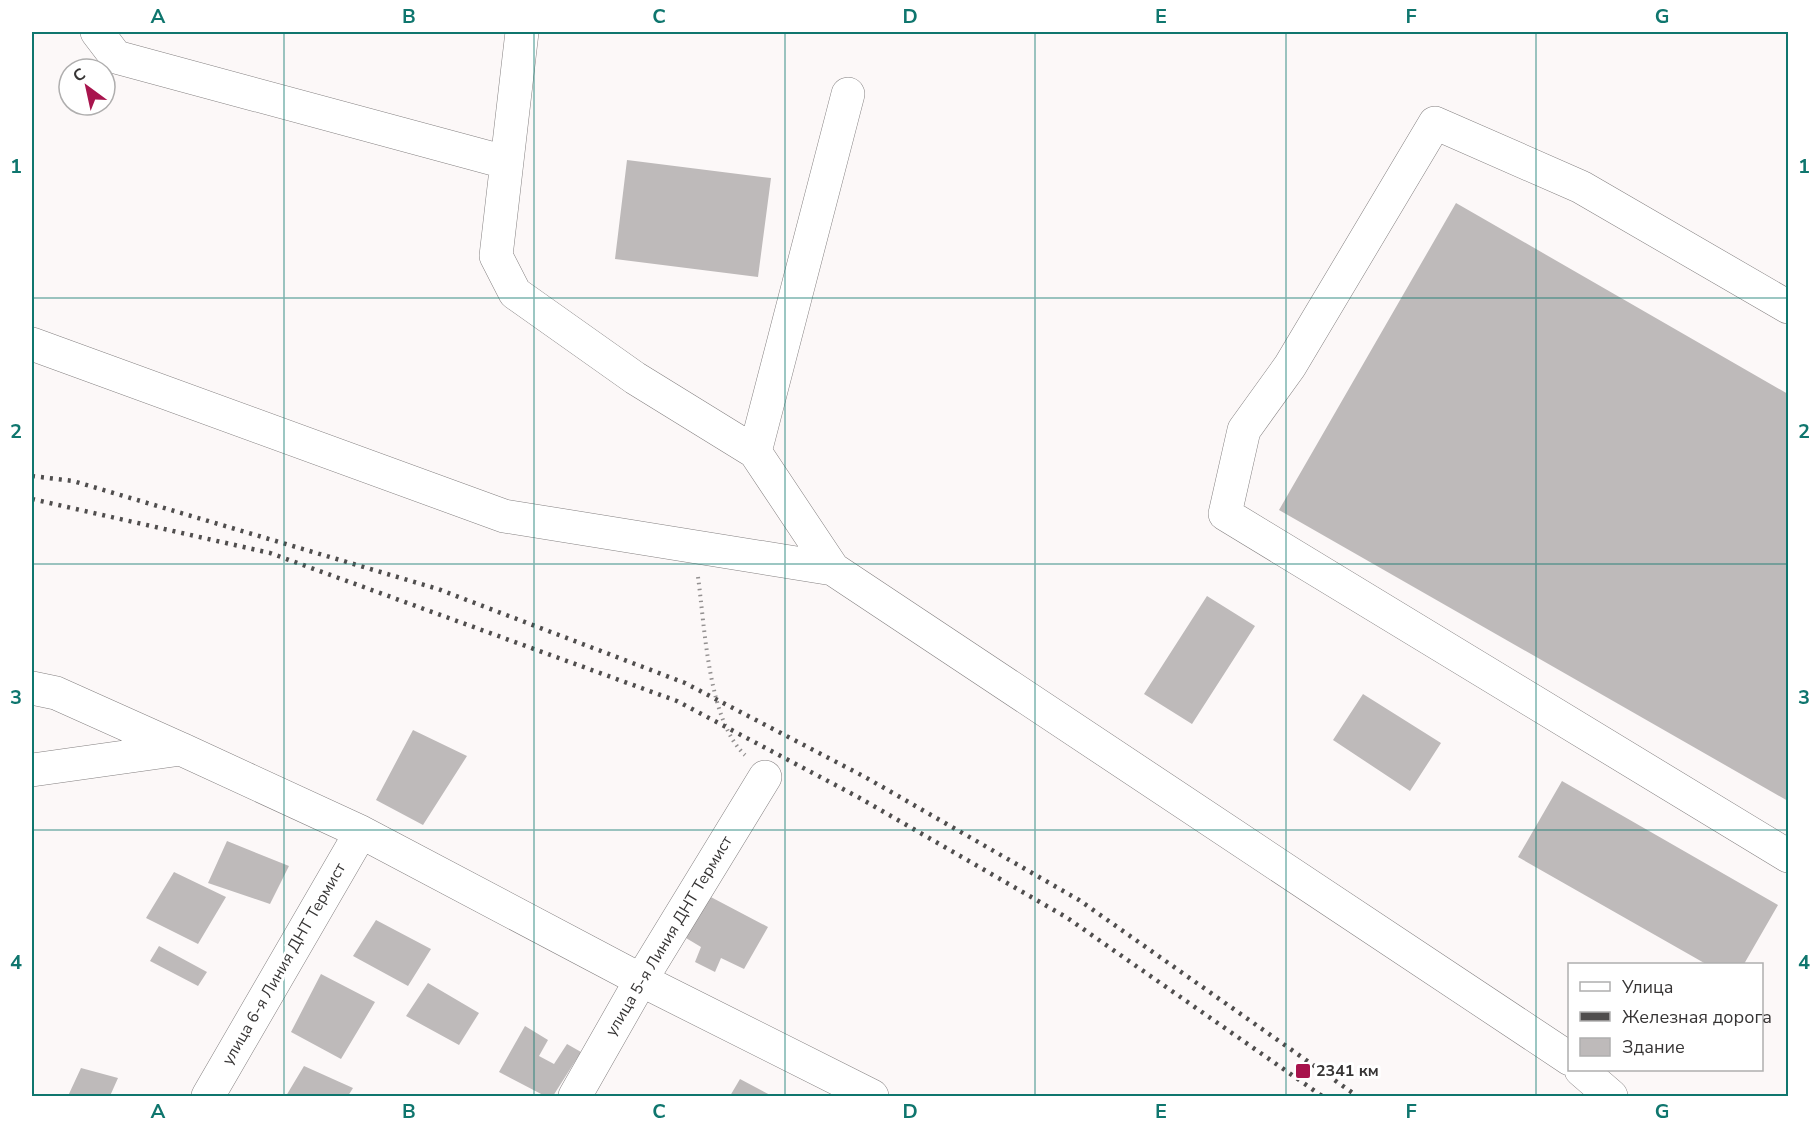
<svg xmlns="http://www.w3.org/2000/svg" width="1820" height="1128" font-family="'Nunito Sans',sans-serif">
<style>
.building{fill:#bebaba}
.lines{fill:none;stroke-linecap:round;stroke-linejoin:round}
.minor-casing{stroke:#848081;stroke-width:34}
.path{stroke:#939090;stroke-width:4;stroke-dasharray:1.5 4.5;stroke-linecap:butt}
.minor{stroke:#fff;stroke-width:33}
.rail{stroke:#504e4e;stroke-width:4.5;stroke-dasharray:3 6;stroke-linecap:butt}
.grid{fill:none;stroke:#0f766e;stroke-width:1.5;stroke-opacity:0.55}
.poi-dot{fill:#a8144d;stroke:#fff;stroke-width:2}
.labels{text-anchor:middle;dominant-baseline:central;stroke-width:6;stroke-linejoin:round;paint-order:stroke}
.street-label{font-size:16px;fill:#373535;stroke:#fff}
.poi-label{font-size:16px;font-weight:bold;fill:#373535;stroke:#fff;text-anchor:start}
.neatline{fill:none;stroke:#0f766e;stroke-width:2}
.grid-label{font-size:20px;text-anchor:middle;font-weight:bold;fill:#0f766e}
</style>
<rect width="100%" height="100%" fill="#fcf8f8"/>
<path class="building" d="M627 160 771 178 758 277 615 259Z
M1456 203 1788 394V801L1279 510Z
M1207 596 1255 626 1192 724 1144 694Z
M1363 694 1441 743 1410 791 1333 740Z
M413 730 467 756 423 825 376 800Z
M1562 781 1778 905 1744 964H1706L1518 857Z
M227 841 289 866 270 904 208 883Z
M174 872 226 897 198 944 146 918Z
M707 895 768 927 744 969 721 958 715 972 695 962 701 947 686 938Z
M376 920 431 949 408 986 353 956Z
M159 946 207 972 198 986 150 961Z
M321 974 375 1002 341 1059 291 1032Z
M428 983 479 1013 459 1045 406 1016Z
M525 1026 548 1040 539 1056 554 1064 567 1044 581 1052 553 1096H545L499 1072Z
M304 1066 353 1088 348 1096H286Z
M81 1068 118 1078 110 1096H68Z
M740 1079 772 1096H730Z"/>
<g class="lines">
<defs>
<path id="minor" d="M97 32 116 57 505 162
M522 32 496 256 515 293 635 378 755 452 833 569
M1788 307 1581 187 1435 123 1290 366 1244 430 1225 514 1788 856
M32 344 504 516 833 569 1570 1059
M755 452 848 94
M32 688 56 693 181 749 32 770
M181 749 361 832 641 980 872 1096
M1581 1070 1611 1096
M208 1096 361 832
M575 1096 641 980 765 777"/>
</defs>
<use href="#minor" class="minor-casing"/>
<path class="path" d="M698 577C705 627 708 721 745 755"/>
<use href="#minor" class="minor"/>
<path class="rail" d="M32 476 73 481 438 589 685 683 865 777 1079 900 1357 1096
M32 499 270 553 677 701 858 797 1066 917 1322 1096"/>
</g>
<path class="grid" d="M284 32V1096M534 32V1096M785 32V1096M1035 32V1096M1286 32V1096M1536 32V1096M32 298H1788M32 564H1788M32 830H1788"/>
<rect class="poi-dot" x="1295" y="1063" width="16" height="16" rx="3"/>
<g class="labels">
<g class="street-label">
<text transform="translate(669 936) rotate(-59)">улица 5-я Линия ДНТ Термист</text>
<text transform="translate(284 964) rotate(-60)">улица 6-я Линия ДНТ Термист</text>
</g>
<g class="poi-label">
<text x="1316" y="1071">2341 км</text>
</g>
</g>
<rect width="1820" height="1128" fill="none" stroke="#ffffff" stroke-width="66"/>
<rect x="1568" y="963" width="195" height="108" fill="#ffffff" stroke="#afaeae" stroke-width="1.5"/>
<rect x="1580" y="982" width="30" height="9" fill="#ffffff" stroke="#afaeae" stroke-width="1.5"/>
<text x="1622" y="993" font-size="18" fill="#373535">Улица</text>
<rect x="1580" y="1012" width="30" height="9" fill="#504e4e" stroke="#afaeae" stroke-width="1.5"/>
<text x="1622" y="1023" font-size="18" fill="#373535">Железная дорога</text>
<rect x="1580" y="1038" width="30" height="18" fill="#bebaba" stroke="#afaeae" stroke-width="1.5"/>
<text x="1622" y="1053" font-size="18" fill="#373535">Здание</text>
<g transform="translate(87 87) rotate(327)"><circle r="28" fill="#ffffff" stroke="#afaeae" stroke-width="1.5"/>
<path d="M0-4.5L10 22L0 15L-10 22Z" fill="#a8144d"/>
<text y="-9" font-size="16" font-weight="bold" text-anchor="middle" fill="#373535">С</text>
</g>
<rect x="33" y="33" width="1754" height="1062" class="neatline"/>
<g class="grid-label">
<text x="158" y="23">A</text>
<text x="409" y="23">B</text>
<text x="659" y="23">C</text>
<text x="910" y="23">D</text>
<text x="1161" y="23">E</text>
<text x="1411" y="23">F</text>
<text x="1662" y="23">G</text>
<text x="16" y="173">1</text>
<text x="1804" y="173">1</text>
<text x="16" y="438">2</text>
<text x="1804" y="438">2</text>
<text x="16" y="704">3</text>
<text x="1804" y="704">3</text>
<text x="16" y="969">4</text>
<text x="1804" y="969">4</text>
<text x="158" y="1118">A</text>
<text x="409" y="1118">B</text>
<text x="659" y="1118">C</text>
<text x="910" y="1118">D</text>
<text x="1161" y="1118">E</text>
<text x="1411" y="1118">F</text>
<text x="1662" y="1118">G</text>
</g>
</svg>
